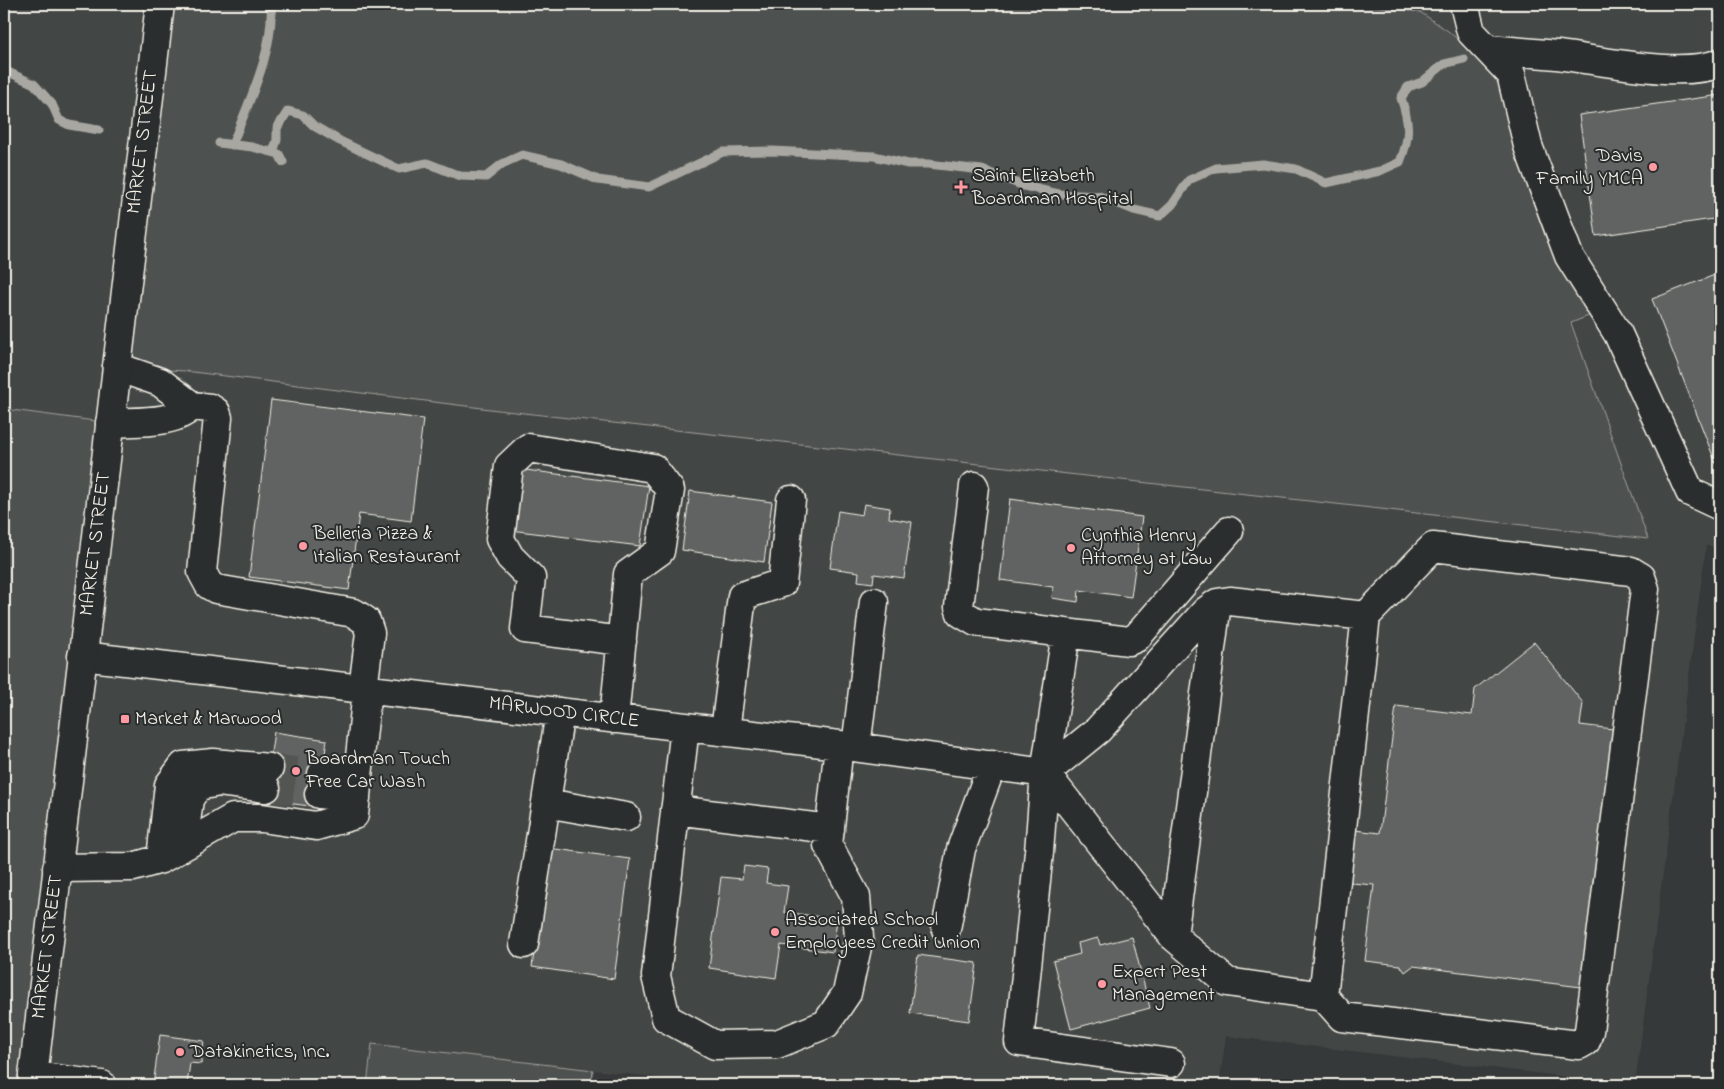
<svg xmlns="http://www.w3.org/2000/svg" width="1724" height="1089" font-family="'Indie Flower',sans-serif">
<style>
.built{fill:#434645}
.green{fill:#4e514f;stroke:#a1a19c}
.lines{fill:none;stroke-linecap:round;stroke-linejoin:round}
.stream{stroke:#a8a7a1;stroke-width:9}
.building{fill:#616362;stroke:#f4f1e8}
.minor-tunnel{stroke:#525553;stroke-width:28;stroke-dasharray:28 14;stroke-linecap:butt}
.minor-casing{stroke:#f4f1e8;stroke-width:31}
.major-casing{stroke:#f4f1e8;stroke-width:31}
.minor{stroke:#2a2d2e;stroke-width:28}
.major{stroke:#2a2d2e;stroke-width:28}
.poi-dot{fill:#ff9aa2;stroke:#2a2d2e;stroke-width:2}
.labels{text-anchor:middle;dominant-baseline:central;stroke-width:4;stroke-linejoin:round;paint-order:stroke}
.street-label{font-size:20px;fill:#f4f1e8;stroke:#2a2d2e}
.poi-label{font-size:20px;fill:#f4f1e8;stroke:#2a2d2e;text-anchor:start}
</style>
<rect width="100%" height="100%" fill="#363939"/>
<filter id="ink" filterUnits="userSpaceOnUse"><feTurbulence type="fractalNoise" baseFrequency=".02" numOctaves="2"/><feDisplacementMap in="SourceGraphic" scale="10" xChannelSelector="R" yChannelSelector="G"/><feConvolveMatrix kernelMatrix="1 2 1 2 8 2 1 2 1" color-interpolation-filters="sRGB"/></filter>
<g filter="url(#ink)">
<path class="built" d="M4 4H1720V547L1706 546 1635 1085 1226 1036 1219 1085H722L372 1044 367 1085H32L110 423 4 409Z"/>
<path class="green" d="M160 4H1360L1420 12 1448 31 1496 72 1505 97 1519 163 1546 238 1591 315 1571 323 1648 539 506 411 185 371 117 367Z
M4 409 110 423 32 1085H4Z
M372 1044 593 1070 591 1085H367Z"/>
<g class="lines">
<path class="stream" d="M4 70 34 84 52 104 59 120 69 125 99 130
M219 143 252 147 279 154 283 162
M232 145C249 100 274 53 271 4
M273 152 277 140V128L288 111 303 115 314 126 340 141 399 169 427 163 460 176 486 177 502 164 522 155 561 164 598 180 649 187 723 152 773 151 874 156 908 164H928L982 170 1024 186 1059 194 1099 196 1134 210 1160 216 1172 205 1189 180 1216 168 1263 164 1296 169 1326 183 1380 171 1400 162C1410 137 1410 124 1401 98L1408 87 1422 82 1444 64 1464 59"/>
</g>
<path class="building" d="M1720 95V218L1596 236 1579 115Z
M1720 273V474L1652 299Z
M271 400 423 419 411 521 359 514 349 590 249 577Z
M518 469 649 486 640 546 510 530Z
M690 491 772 502 764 562 682 550Z
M1010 499 1142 517 1131 597 1079 590 1078 602 1052 598 1053 587 1000 580Z
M864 504 890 508 889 518 912 522 904 578 874 574 873 583 858 581 859 572 830 568 838 511 862 515Z
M1534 642 1583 703 1580 725 1613 729 1581 987 1413 966 1405 972 1400 965 1365 961 1374 885 1352 883 1349 879 1355 830 1380 833 1396 706 1472 715 1475 689Z
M274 732 327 740 317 807 264 800Z
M548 848 630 859 614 979 532 967Z
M744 866 768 869 766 883 788 886 784 912 837 919 833 952 781 945 776 978 709 968 721 877 742 879Z
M1132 937 1150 1008 1071 1029 1053 961 1080 954 1078 943 1098 938 1100 945Z
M918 955 977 963 969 1021 910 1013Z
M160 1035 204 1041 201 1064 190 1063 187 1085H153Z"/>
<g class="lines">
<path class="minor-tunnel" d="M269 768 322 774
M266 788 319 794"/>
<defs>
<path id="minor" d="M1464 4 1471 32 1511 74 1528 146 1569 256 1618 334 1690 492 1720 506
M1488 49C1511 51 1534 53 1557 55 1601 60 1680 79 1720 63
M192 406 210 408 216 412 218 418 202 572 209 585 216 589 354 613 366 621 370 633 363 689
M110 423C134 421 175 425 192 406L160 382 117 367
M974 486 959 607 961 613 976 622 1129 641 1136 638 1229 531
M1433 547 1631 571 1641 577 1645 589 1589 1031 1586 1041 1579 1045 1342 1017 1323 996 1227 982 1173 936 1045 773 1098 730 1206 611 1217 603 1230 601 1366 616Z
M1066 633 1045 773 1039 852 1019 1042 1171 1063
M82 656 839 745 1045 773
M614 719 628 574 660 551 670 490 653 468 528 448 509 466 500 539 510 557 531 578 525 629 622 641
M685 727 656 976 666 1018 715 1045 777 1044 826 1024 847 993 859 938 856 897 828 845 839 745
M725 731 742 596 782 583 791 500
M856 747 874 602
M322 774 358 778
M319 794 356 798
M546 803 626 817
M675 810 830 829
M183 846 189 799 198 786 219 782 266 788
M161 859 169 785 183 766 213 763 269 768
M57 868 133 867 161 859 233 818H262L316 826 354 815 367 690
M946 929 961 849 992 765
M1173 936 1217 603
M524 944 560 712
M1323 996 1366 616
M33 1076 102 1085"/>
<path id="major" d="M32 1085 160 4"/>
</defs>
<use href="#minor" class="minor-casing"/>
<use href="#major" class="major-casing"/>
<use href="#minor" class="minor"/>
<use href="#major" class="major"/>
</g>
</g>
<g class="poi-dot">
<circle cx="1653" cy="167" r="5"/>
<path d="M958.5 179.5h5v5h5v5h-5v5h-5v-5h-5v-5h5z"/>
<circle cx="303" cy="546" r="5"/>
<circle cx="1071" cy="548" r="5"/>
<rect x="120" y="714" width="10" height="10" rx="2.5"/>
<circle cx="296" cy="771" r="5"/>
<circle cx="775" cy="932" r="5"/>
<circle cx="1102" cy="984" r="5"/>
<circle cx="180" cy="1052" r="5"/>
</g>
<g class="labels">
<g class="street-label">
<text transform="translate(143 142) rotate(-83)">MARKET STREET</text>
<text transform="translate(96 544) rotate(-83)">MARKET STREET</text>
<text transform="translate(564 713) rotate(7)">MARWOOD CIRCLE</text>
<text transform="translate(48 947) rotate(-83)">MARKET STREET</text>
</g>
<g class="poi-label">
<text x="1643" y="156" text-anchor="end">Davis<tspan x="1643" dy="23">Family YMCA</tspan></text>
<text x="972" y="176">Saint Elizabeth<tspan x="972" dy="23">Boardman Hospital</tspan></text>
<text x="313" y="534">Belleria Pizza &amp;<tspan x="313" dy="23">Italian Restaurant</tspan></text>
<text x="1081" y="536">Cynthia Henry<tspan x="1081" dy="23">Attorney at Law</tspan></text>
<text x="135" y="719">Market &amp; Marwood</text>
<text x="306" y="759">Boardman Touch<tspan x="306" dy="23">Free Car Wash</tspan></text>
<text x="785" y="920">Associated School<tspan x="785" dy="23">Employees Credit Union</tspan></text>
<text x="1112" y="972">Expert Pest<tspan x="1112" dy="23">Management</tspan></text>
<text x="190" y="1052">Datakinetics, Inc.</text>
</g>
</g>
<rect width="1724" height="1089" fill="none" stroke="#2a2d2e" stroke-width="20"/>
<rect x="10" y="10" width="1704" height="1069" fill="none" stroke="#f4f1e8" stroke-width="2" filter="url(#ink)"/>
</svg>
